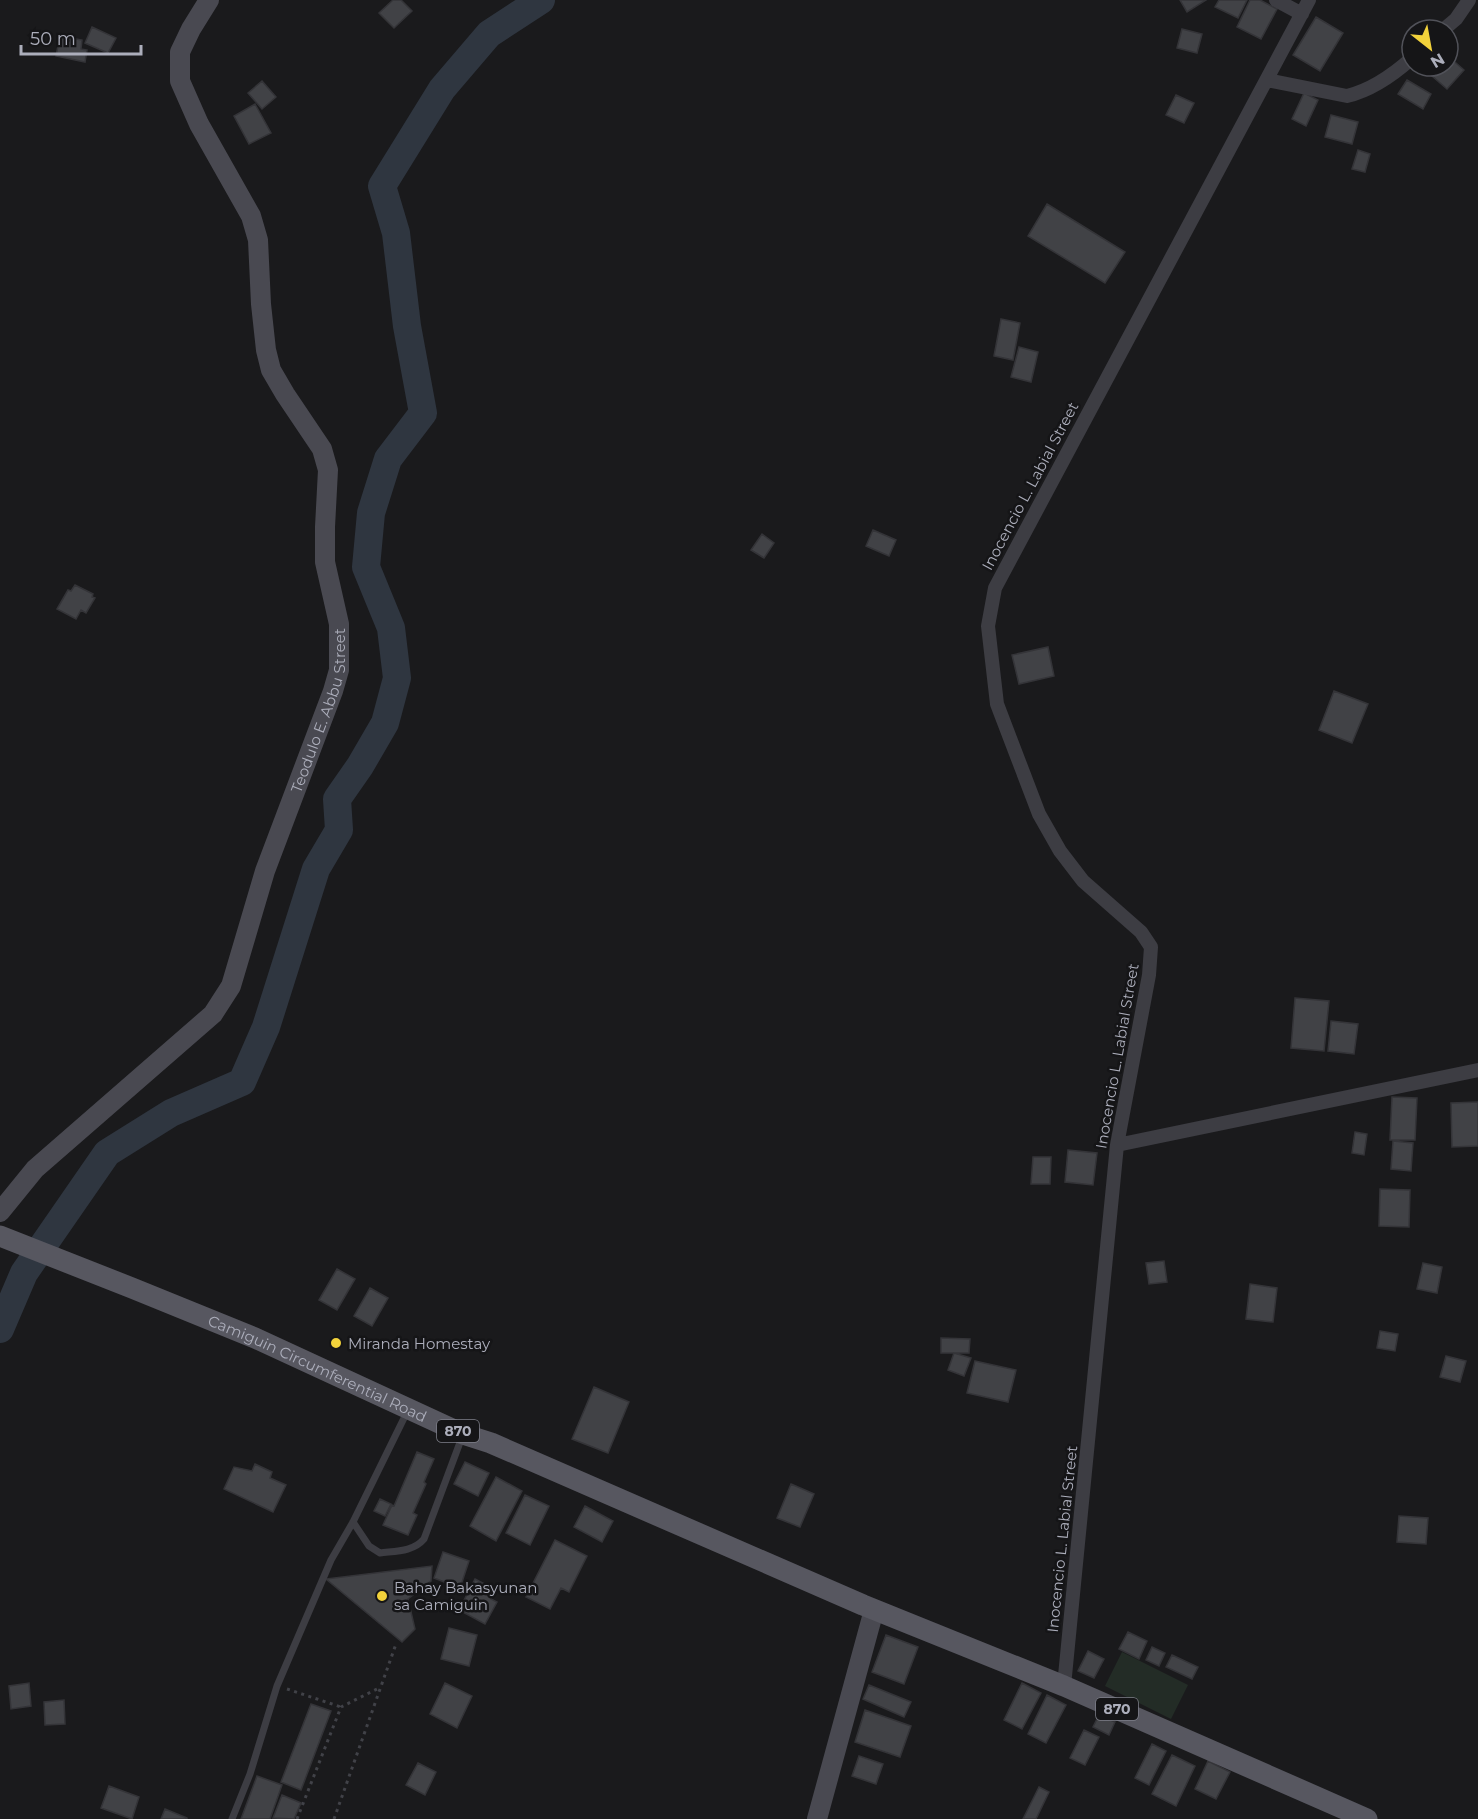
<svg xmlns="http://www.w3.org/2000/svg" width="1478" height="1819" font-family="Montserrat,sans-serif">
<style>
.green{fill:#232c26}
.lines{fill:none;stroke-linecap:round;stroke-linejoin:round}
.river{stroke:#2f3640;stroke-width:28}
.building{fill:#414246;stroke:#343438;stroke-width:1.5}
.path{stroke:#414248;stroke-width:3;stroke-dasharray:3 4.5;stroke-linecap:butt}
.lane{stroke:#3d3d43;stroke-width:7}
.street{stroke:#3d3d43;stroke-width:14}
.secondary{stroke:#494951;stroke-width:20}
.primary{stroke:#575760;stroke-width:21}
.poi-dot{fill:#f2d23b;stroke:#151517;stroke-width:2}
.labels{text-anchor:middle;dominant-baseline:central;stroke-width:5;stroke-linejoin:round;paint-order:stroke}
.shield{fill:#151517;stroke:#7f808a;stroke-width:1.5}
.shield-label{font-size:14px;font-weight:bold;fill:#acaebb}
.street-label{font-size:15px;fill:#acaebb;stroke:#151517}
.poi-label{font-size:15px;fill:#acaebb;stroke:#151517;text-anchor:start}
</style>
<rect width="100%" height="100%" fill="#1a1a1c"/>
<path class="green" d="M1122 1652 1188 1685 1171 1719 1105 1686Z"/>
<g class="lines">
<path class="river" d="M0 1329 24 1273 107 1153 171 1113 242 1082 266 1027 316 869 339 830 337 799 360 766 385 723 397 678 391 628 366 567 371 513 388 459 423 413 407 326 396 233 382 186 442 89 489 34 541 0"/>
</g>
<path class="building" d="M393 0H401L412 11 394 28 379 13Z
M1180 0H1206L1187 12Z
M1219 0H1247L1238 18 1215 7Z
M1250 0H1260L1277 9 1261 39 1237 27Z
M1316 17 1343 33 1320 71 1293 55Z
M92 27 116 38 108 53 85 43Z
M1182 29 1202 34 1197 53 1177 48Z
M60 36 82 40 81 49 87 50 85 62 56 56Z
M1448 56 1464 70 1447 89 1424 69 1426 66H1448Z
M1407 80 1431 94 1423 109 1398 94Z
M262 81 276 97 262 109 248 93Z
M1304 93 1318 100 1306 126 1292 119Z
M1176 95 1194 103 1184 123 1166 115Z
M255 104 271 133 249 144 234 116Z
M1331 115 1358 122 1352 144 1325 137Z
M1358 150 1370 154 1365 172 1352 169Z
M1047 204 1125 252 1105 283 1028 236Z
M1001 319 1020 323 1013 360 994 356Z
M1019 347 1038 352 1031 382 1011 377Z
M873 530 896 540 889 556 866 546Z
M762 534 774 543 764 558 751 550Z
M75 585 93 594 92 597 95 598 86 613 81 610 76 619 57 609 68 590 71 591Z
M1048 647 1054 676 1019 684 1012 655Z
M1334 691 1368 704 1352 743 1319 730Z
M1295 998 1329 1001 1324 1051 1291 1048Z
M1331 1021 1358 1024 1354 1054 1328 1051Z
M1392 1097 1417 1098 1415 1140H1390Z
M1478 1102V1146L1452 1147 1451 1103Z
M1355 1132 1367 1134 1364 1155 1352 1153Z
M1393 1141 1413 1143 1411 1171 1391 1169Z
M1068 1150 1097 1153 1093 1185 1065 1182Z
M1033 1157H1051L1050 1184H1031Z
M1380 1189 1410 1190 1409 1227 1379 1226Z
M1164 1261 1167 1282 1149 1284 1146 1263Z
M1423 1263 1442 1267 1437 1293 1417 1289Z
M337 1269 355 1279 337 1310 319 1300Z
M1250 1284 1277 1288 1273 1322 1246 1319Z
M370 1288 388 1298 372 1326 354 1316Z
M1380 1331 1398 1334 1395 1351 1377 1348Z
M941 1338 970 1339 969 1353H941Z
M954 1353 971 1358 964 1376 948 1370Z
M1446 1356 1466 1361 1460 1382 1440 1377Z
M975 1361 1016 1370 1008 1402 967 1393Z
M594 1387 629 1402 608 1453 572 1439Z
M417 1452 434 1459 424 1482 426 1484 413 1513 417 1515 408 1535 383 1525 392 1505 394 1506Z
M465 1462 489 1473 478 1496 454 1484Z
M255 1464 272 1472 270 1478 286 1485 273 1512 224 1489 234 1467 252 1471Z
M496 1477 522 1491 496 1541 470 1526Z
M791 1484 814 1494 800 1527 777 1518Z
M525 1495 549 1506 530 1545 506 1533Z
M380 1499 391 1504 385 1516 374 1511Z
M585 1506 613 1521 602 1542 574 1527Z
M1399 1516 1428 1518 1426 1544 1397 1542Z
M555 1540 587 1556 569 1592 561 1588 550 1609 526 1597Z
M443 1552 469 1561 460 1588 434 1578Z
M432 1566 431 1581 408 1599 415 1629 402 1642 326 1579Z
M475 1579 496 1590 491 1599 497 1602 485 1624 459 1610Z
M449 1628 477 1635 469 1666 441 1659Z
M1128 1632 1147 1641 1139 1659 1119 1649Z
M886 1635 918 1647 904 1684 872 1672Z
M1152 1647 1165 1653 1159 1666 1146 1660Z
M1088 1651 1104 1659 1094 1678 1078 1671Z
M1172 1655 1198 1667 1192 1679 1166 1667Z
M29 1683 31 1706 11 1709 9 1686Z
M445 1683 472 1696 457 1728 430 1714Z
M1022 1683 1041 1693 1022 1729 1004 1720Z
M869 1685 911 1702 904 1717 863 1699Z
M1047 1695 1066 1705 1046 1743 1028 1734Z
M64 1700 65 1724 45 1725 44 1702Z
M311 1704 331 1711 301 1790 281 1782Z
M865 1710 911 1726 900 1757 855 1742Z
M1099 1715 1115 1722 1109 1735 1093 1727Z
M1084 1730 1099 1737 1085 1765 1070 1758Z
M1152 1744 1166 1751 1149 1785 1135 1778Z
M1172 1755 1195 1766 1176 1806 1152 1794Z
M859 1756 883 1764 876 1784 852 1776Z
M1208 1761 1230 1772 1216 1799 1195 1789Z
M418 1763 436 1772 425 1795 406 1785Z
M257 1776 282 1785 270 1819H241Z
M109 1786 139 1797 132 1819 101 1808Z
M1039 1787 1049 1792 1036 1819H1023Z
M282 1795 301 1803 294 1819 273 1818Z
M165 1809 187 1818V1819H161Z"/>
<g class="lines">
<path class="path" d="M287 1689 341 1707
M297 1819 341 1707 379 1688
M334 1819 396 1644"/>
<path class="lane" d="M353 1522 369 1546 380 1553C395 1551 413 1552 424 1539L462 1437
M232 1819 250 1774 277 1686 331 1560 353 1522 407 1412"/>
<path class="street" d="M1276 0 1302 14
M1443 30 1456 19 1469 0
M1267 80 1347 96C1372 90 1393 75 1412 58
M1117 1145 1478 1070
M1064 1686 1117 1145 1149 975 1151 947 1141 932 1083 881 1060 851 1039 814 997 704 988 626 995 588 1309 0"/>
<g class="secondary">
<path id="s1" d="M0 1212 35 1169 213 1014 231 986 265 871 333 691 339 670V624L325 562V527L328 470 322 449 285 394 271 370 266 350 261 304 258 240 251 216 199 124 180 81V52L191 29 209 0"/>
<path d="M817 1819 874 1610"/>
</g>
<path class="primary" id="s2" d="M0 1236 132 1288 255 1338 463 1434 491 1443 863 1605 1064 1686 1367 1819"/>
</g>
<g class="poi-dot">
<circle cx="336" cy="1343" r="6"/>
<circle cx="382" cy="1596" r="6"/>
</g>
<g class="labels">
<g class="shield">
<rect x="437" y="1420" width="42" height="22" rx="4.5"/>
<rect x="1096" y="1698" width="42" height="22" rx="4.5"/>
</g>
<g class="shield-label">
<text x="458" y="1431">870</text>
<text x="1117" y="1709">870</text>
</g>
<g class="street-label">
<text transform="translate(1030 486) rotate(-62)">Inocencio L. Labial Street</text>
<text stroke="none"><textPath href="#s1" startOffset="615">Teodulo E. Abbu Street</textPath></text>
<text transform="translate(1117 1056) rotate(-80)">Inocencio L. Labial Street</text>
<text stroke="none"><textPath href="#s2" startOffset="344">Camiguin Circumferential Road</textPath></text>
<text transform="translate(1062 1539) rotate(-84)">Inocencio L. Labial Street</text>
</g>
<g class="poi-label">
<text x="348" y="1343">Miranda Homestay</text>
<text x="394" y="1587">Bahay Bakasyunan<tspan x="394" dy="17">sa Camiguin</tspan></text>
</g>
</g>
<g transform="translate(1430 48) rotate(149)"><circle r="28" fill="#151517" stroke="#515259" stroke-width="1.5"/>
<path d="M0-4.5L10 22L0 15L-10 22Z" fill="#f2d23b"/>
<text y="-9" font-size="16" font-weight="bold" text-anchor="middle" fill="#acaebb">N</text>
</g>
<path d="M21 45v9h120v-9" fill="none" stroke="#acaebb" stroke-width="3"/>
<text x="30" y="45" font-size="18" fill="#acaebb" stroke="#151517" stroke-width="4.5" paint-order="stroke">50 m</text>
</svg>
